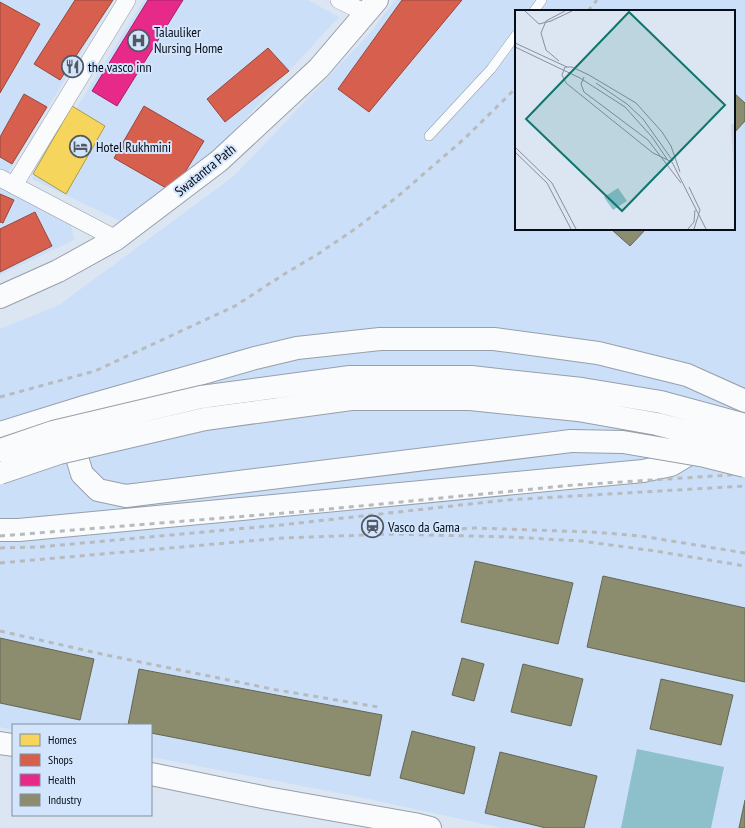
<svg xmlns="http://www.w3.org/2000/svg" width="745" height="828" font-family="'PT Sans Narrow',sans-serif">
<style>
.built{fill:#ccdff8;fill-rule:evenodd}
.water{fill:#8ec0cc}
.homes{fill:#f6d55c;stroke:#ae9947}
.shops{fill:#d6604d;stroke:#98473d}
.health{fill:#e7298a;stroke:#a42168}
.industry{fill:#8c8c6e;stroke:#646654}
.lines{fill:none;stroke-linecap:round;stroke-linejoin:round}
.service-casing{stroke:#979faa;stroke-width:10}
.minor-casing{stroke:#979faa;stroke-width:18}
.tertiary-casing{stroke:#979faa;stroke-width:24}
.trunk-casing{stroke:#979faa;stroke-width:24}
.service{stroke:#fafbfd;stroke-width:9}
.minor{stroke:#fafbfd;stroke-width:17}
.tertiary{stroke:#fafbfd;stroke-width:22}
.trunk{stroke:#fafbfd;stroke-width:22}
.rail{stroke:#b8bbbd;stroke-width:3;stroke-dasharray:5 5;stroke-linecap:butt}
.trunk-bridge-casing{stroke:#979faa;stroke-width:24;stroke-linecap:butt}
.trunk-bridge{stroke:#fafbfd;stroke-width:22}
.labels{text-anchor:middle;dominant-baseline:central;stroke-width:4;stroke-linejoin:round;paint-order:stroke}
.poi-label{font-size:14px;fill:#060d17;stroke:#d3e5fc;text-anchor:start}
.street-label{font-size:14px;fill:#060d17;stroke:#d3e5fc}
.inset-road{fill:none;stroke:#868f9b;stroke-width:1}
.view{fill:#0f766e;fill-opacity:0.15;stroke:#0f766e;stroke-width:2}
.inset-edge{fill:none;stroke:#060d17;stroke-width:2}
</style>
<rect width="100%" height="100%" fill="#dce6f3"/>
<path class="built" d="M0 0H113L8 173 0 169Z
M144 0H308L339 17 221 145 122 222 32 179Z
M395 0H745V828H502L359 797 151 757V725H13V730L0 727V329L59 305 234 176 370 33ZM516 11H734V229H516Z
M0 189 71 224 74 240 0 275Z"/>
<path class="water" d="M637 749 724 767 711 828H621Z"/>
<path class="homes" d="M72 106 105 126 66 194 33 174Z"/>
<path class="shops" d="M75 0H113L60 80 34 64Z
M402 0H462L369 112 338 89Z
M0 2 40 24 0 93Z
M268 48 289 71 225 122 207 99Z
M24 94 47 107 12 164 0 157V137Z
M144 106 204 141 173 192 114 158Z
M0 194 14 200 3 223 0 222Z
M35 212 52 246 0 272V229Z"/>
<path class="health" d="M148 0H183L117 106 92 91Z"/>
<path class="industry" d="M734 93 745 103V121L734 133Z
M611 229H646L630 246Z
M475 561 573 583 558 644 461 622Z
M603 576 745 608V682L587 647Z
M0 638 94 659 80 720 0 703Z
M462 658 484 664 474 701 452 695Z
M523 664 583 679 571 726 511 712Z
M139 669 382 715 370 776 151 733V725H128Z
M661 679 733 695 721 745 650 729Z
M412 731 475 747 464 794 400 778Z
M500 752 597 776 584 828H546L485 813Z
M745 800V828H739Z"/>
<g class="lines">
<defs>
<path id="service" d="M534 11 542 0
M429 136 491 69 516 35"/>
<path id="minor" d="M339 0 366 13
M0 178 116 239
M14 185 127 0"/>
<path id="tertiary" d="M0 297 58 271 116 239 219 161 319 68 377 0
M0 743 13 745
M151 774 267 798 414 824 430 828"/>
<path id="trunk" d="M69 431 82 474 98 490 126 496 571 441
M0 433 84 407 255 358 297 348 380 339H494L598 353 687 375 745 401
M0 530H19L643 471 671 465 701 447"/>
</defs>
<use href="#service" class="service-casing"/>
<use href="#minor" class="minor-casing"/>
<use href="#tertiary" class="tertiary-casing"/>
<use href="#trunk" class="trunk-casing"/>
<use href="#service" class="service"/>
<use href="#minor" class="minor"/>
<use href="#tertiary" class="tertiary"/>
<use href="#trunk" class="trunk"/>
<path class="rail" d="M588 11 597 0
M0 397 95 371 235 306 286 273 318 254 355 229 397 197 464 139 516 88
M442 530 474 528 592 532 641 536 745 553
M0 536 309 511 574 485 745 474
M0 548 39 547 281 525 506 500 745 486
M0 563 283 538 394 534 510 537 581 541 655 551 745 566
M0 631 106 655 277 690 378 707"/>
<defs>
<path id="trunk-bridge" d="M571 441 623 442 705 456 745 466
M0 450 53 432 201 397 350 377H471L582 389 661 402 745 425
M0 473 59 453 205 419 351 399H470L578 410 657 424 745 447"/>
</defs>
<use href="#trunk-bridge" class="trunk-bridge-casing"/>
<use href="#trunk-bridge" class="trunk-bridge"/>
</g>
<defs>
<symbol id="hospital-ring" viewBox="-11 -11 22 22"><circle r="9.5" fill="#d3e5fc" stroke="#515964" stroke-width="1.5"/><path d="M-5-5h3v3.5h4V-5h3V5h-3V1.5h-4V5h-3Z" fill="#515964"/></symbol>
<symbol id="restaurant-ring" viewBox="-11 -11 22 22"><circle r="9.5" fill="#d3e5fc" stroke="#515964" stroke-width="1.5"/><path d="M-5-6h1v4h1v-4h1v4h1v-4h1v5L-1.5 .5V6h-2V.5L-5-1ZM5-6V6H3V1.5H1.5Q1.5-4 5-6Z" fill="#515964"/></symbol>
<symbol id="hotel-ring" viewBox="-11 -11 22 22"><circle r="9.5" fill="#d3e5fc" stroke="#515964" stroke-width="1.5"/><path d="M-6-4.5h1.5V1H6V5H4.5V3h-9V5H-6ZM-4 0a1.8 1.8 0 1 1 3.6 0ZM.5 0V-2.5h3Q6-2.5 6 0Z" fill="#515964"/></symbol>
<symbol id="station-ring" viewBox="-11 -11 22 22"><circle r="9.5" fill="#d3e5fc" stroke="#515964" stroke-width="1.5"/><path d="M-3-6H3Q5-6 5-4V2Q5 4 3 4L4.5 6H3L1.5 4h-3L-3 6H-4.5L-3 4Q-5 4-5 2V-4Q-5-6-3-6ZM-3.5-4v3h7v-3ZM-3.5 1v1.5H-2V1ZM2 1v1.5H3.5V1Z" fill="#515964"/></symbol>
</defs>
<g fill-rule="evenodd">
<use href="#hospital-ring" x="126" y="28" width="25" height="25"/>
<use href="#restaurant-ring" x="60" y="54" width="25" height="25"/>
<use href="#hotel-ring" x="68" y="134" width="25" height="25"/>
<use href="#station-ring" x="360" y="514" width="25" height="25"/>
</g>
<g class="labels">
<g class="poi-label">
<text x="154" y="32">Talauliker<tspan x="154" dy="16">Nursing Home</tspan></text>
<text x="88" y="67">the vasco inn</text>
<text x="96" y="147">Hotel Rukhmini</text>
<text x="388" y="527">Vasco da Gama</text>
</g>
<g class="street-label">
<text transform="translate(205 170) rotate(-39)">Swatantra Path</text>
</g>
</g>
<g transform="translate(515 10)">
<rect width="220" height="220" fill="#dce6f3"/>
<path d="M220 113V180L216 115Z" fill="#d3d3e9"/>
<path d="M103 178 112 191 98 200 89 187Z" fill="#8ec0cc"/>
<path class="inset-road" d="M10 1 24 14M24 14 36 11 57 1M0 33 52 57M0 37 65 68 110 97 137 127 152 149M44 51 31 40 26 23 31 11 50 1M69 67 66 74 69 82 133 130 166 173M81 73 112 94 128 109 158 151M0 137 37 173 61 219M0 142 32 173 56 219M165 162 156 136 147 122 121 93 74 65 57 57H50L47 65 51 73 138 143 157 152 191 219M174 177 185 200 179 219M173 219 179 212 180 200"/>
<path class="view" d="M114 2 210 95 107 201 11 109Z"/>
<rect width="220" height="220" class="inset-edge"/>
</g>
<rect x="12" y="724" width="140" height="92" fill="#d3e5fc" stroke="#818fa0"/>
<rect x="20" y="734" width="20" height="12" fill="#f6d55c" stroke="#818fa0"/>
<text x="48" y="744" font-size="12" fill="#060d17">Homes</text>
<rect x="20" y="754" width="20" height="12" fill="#d6604d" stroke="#818fa0"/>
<text x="48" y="764" font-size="12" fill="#060d17">Shops</text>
<rect x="20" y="774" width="20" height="12" fill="#e7298a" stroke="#818fa0"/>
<text x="48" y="784" font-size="12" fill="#060d17">Health</text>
<rect x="20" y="794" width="20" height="12" fill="#8c8c6e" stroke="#818fa0"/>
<text x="48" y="804" font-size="12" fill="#060d17">Industry</text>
</svg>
